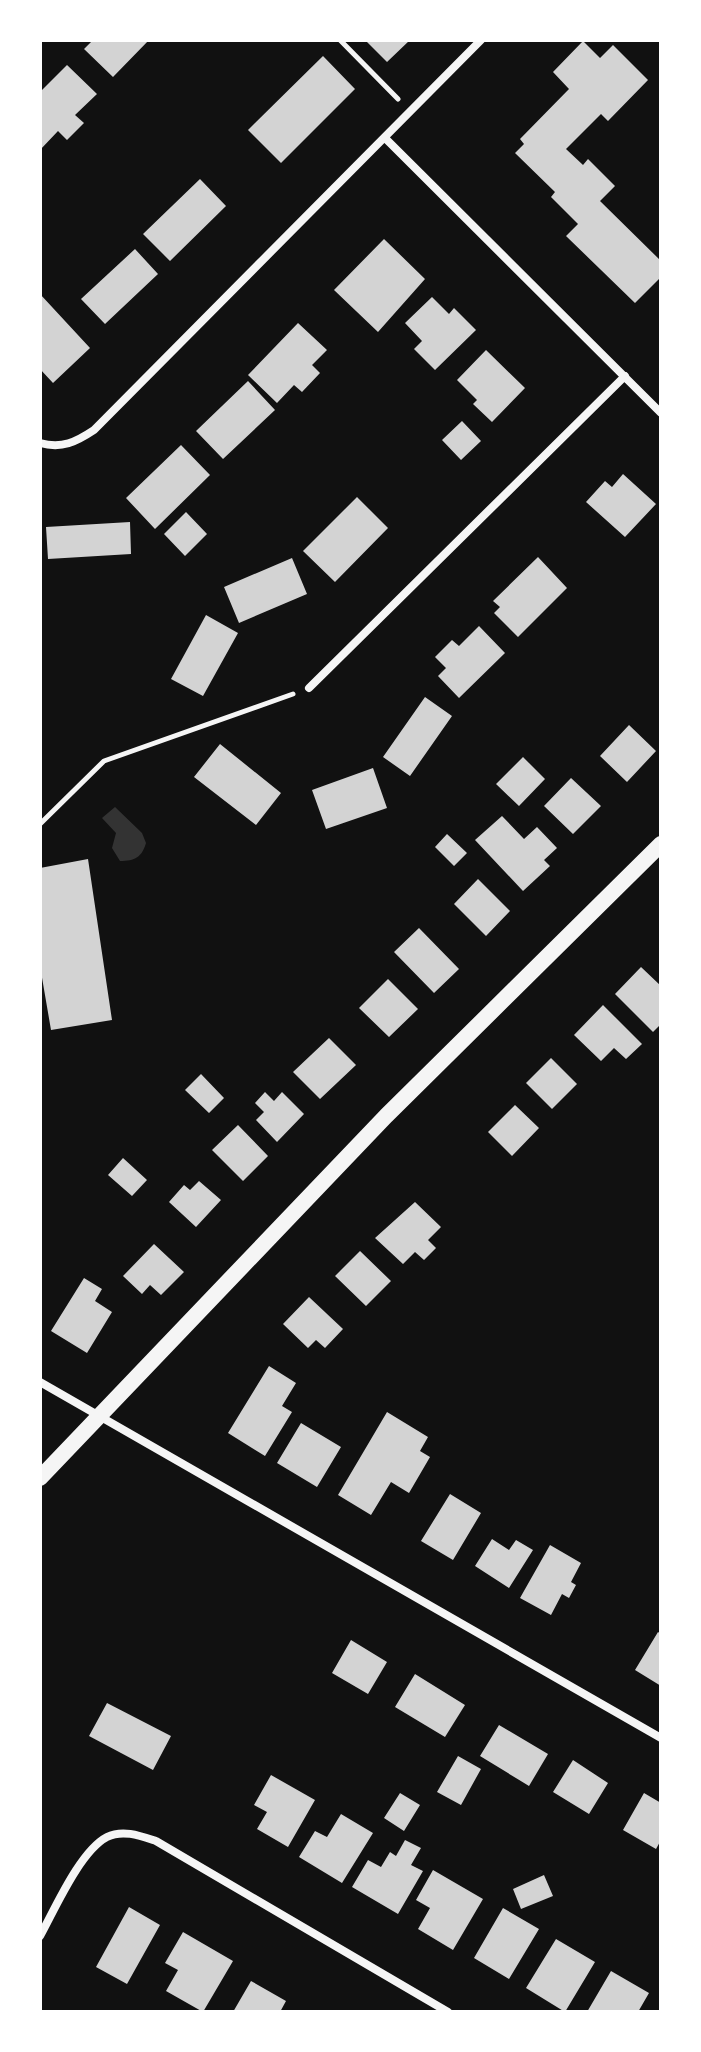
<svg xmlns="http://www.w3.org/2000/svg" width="701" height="2052" font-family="'Asap Condensed',sans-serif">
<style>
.water{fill:#333}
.building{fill:#d3d3d3}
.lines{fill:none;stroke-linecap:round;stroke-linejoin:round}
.path{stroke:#f5f5f5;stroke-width:5}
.minor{stroke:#f5f5f5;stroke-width:8}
.secondary{stroke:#f5f5f5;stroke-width:16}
</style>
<rect width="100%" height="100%" fill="#111"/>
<path class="water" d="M115 807 142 833 146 843C142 857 135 861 120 861L112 848 116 833 102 818Z"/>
<path class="building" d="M93 40H149L113 77 84 49Z
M365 40H410L387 62Z
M583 41 600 58 613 45 648 80 608 121 601 114 566 149 583 165 588 159 615 186 600 201 661 261V277L635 303 566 236 578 224 551 197 555 192 515 153 524 144 520 139 569 89 553 72Z
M323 56 355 89 281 163 248 130Z
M67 65 97 94 75 115 84 123 67 140 58 131 40 150V92Z
M200 179 226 206 170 261 143 234Z
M384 239 425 279 378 332 334 290Z
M135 249 158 274 105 324 81 299Z
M40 294 90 348 53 383 40 369Z
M432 297 449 314 454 308 476 330 435 370 414 349 422 341 405 323Z
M298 323 327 350 312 365 320 373 302 392 294 385 277 403 248 375Z
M486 350 525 388 492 422 473 404 477 400 457 380Z
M248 381 275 410 223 459 196 431Z
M462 421 481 441 461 460 442 440Z
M181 445 210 475 155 529 126 498Z
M623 474 656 504 625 537 586 502 605 481 612 487Z
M357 497 388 528 335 582 303 551Z
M186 512 207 534 185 556 164 534Z
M130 522 131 554 48 559 46 527Z
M538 557 567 588 518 637 494 613 500 607 493 601Z
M292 558 307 594 239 623 224 587Z
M206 615 238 633 203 696 171 679Z
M479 626 505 653 459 698 438 676 446 668 435 657 452 640 459 646Z
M425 697 452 716 410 776 383 757Z
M629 725 656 751 627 782 600 756Z
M220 744 281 793 256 825 194 777Z
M523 757 545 779 519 806 496 784Z
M373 768 387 808 326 829 312 790Z
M571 778 601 806 573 834 544 806Z
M502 816 524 839 537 827 557 848 544 860 550 866 523 891 475 840Z
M447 834 467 853 454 866 435 847Z
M88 859 112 1020 51 1030 40 966V868Z
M478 879 510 911 486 936 454 904Z
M419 928 459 969 434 993 394 952Z
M641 967 661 986V1024L653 1032 615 994Z
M388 979 418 1009 389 1037 359 1008Z
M603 1005 642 1044 626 1059 614 1048 601 1061 574 1035Z
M329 1038 356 1065 320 1099 293 1072Z
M551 1058 577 1084 552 1109 526 1083Z
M201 1074 224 1098 209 1113 185 1090Z
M265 1092 274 1101 282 1092 304 1114 277 1142 256 1120 264 1112 255 1103Z
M515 1105 539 1128 512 1156 488 1132Z
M238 1125 268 1156 243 1181 212 1150Z
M123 1158 147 1180 132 1196 108 1175Z
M199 1181 221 1200 196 1227 169 1202 184 1185 190 1190Z
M415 1202 441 1227 428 1240 436 1248 424 1260 415 1252 403 1264 375 1238Z
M154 1244 184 1272 161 1295 150 1285 142 1294 123 1276Z
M360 1251 391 1281 366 1306 335 1276Z
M84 1278 102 1289 95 1301 112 1312 87 1353 51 1331Z
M309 1297 343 1329 325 1348 316 1340 308 1348 283 1324Z
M269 1366 296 1383 282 1406 292 1412 265 1456 228 1433Z
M387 1412 428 1437 420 1451 430 1457 409 1493 391 1482 371 1515 338 1495Z
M301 1423 341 1447 317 1487 277 1463Z
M450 1494 481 1513 453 1560 421 1541Z
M492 1539 509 1550 516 1540 533 1550 509 1588 475 1566Z
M550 1545 581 1563 571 1582 576 1585 569 1598 562 1594 551 1615 520 1598Z
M658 1632 661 1634V1686L635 1670Z
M351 1640 387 1662 368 1694 332 1673Z
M415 1674 465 1705 445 1737 395 1707Z
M107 1703 171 1736 153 1770 89 1736Z
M499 1725 548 1754 529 1786 480 1756Z
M458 1756 481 1769 461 1805 437 1792Z
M573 1760 608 1783 589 1814 553 1792Z
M271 1775 315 1800 288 1847 257 1829 267 1812 254 1805Z
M400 1793 420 1805 404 1831 384 1818Z
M644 1793 661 1803V1840L656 1849 623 1830Z
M341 1814 373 1833 342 1883 299 1857 315 1831 327 1837Z
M405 1840 421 1848 411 1865 423 1871 398 1914 352 1887 368 1860 381 1867 390 1852 396 1856Z
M433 1870 483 1899 453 1950 418 1929 430 1908 416 1900Z
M544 1875 553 1896 521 1909 513 1889Z
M129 1907 160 1925 127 1984 96 1967Z
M503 1908 539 1929 509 1979 474 1958Z
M183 1932 233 1961 203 2012 166 1991 178 1970 165 1963Z
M556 1939 595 1962 565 2012 526 1988Z
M611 1971 649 1993 638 2012H587Z
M251 1981 286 2001 280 2012H233Z"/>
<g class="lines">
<path class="path" d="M340 40 398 99
M40 824 104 761 293 694"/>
<path class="minor" d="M386 139 661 413
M40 443C62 449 76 442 94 430L481 40
M309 688 625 376
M40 1382 661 1738
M40 1936C55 1909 80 1851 107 1837 123 1829 141 1836 156 1841L448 2012"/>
<path class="secondary" d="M40 1478 386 1116 661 844"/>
</g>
<rect width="701" height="2052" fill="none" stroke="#ffffff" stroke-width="84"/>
</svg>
